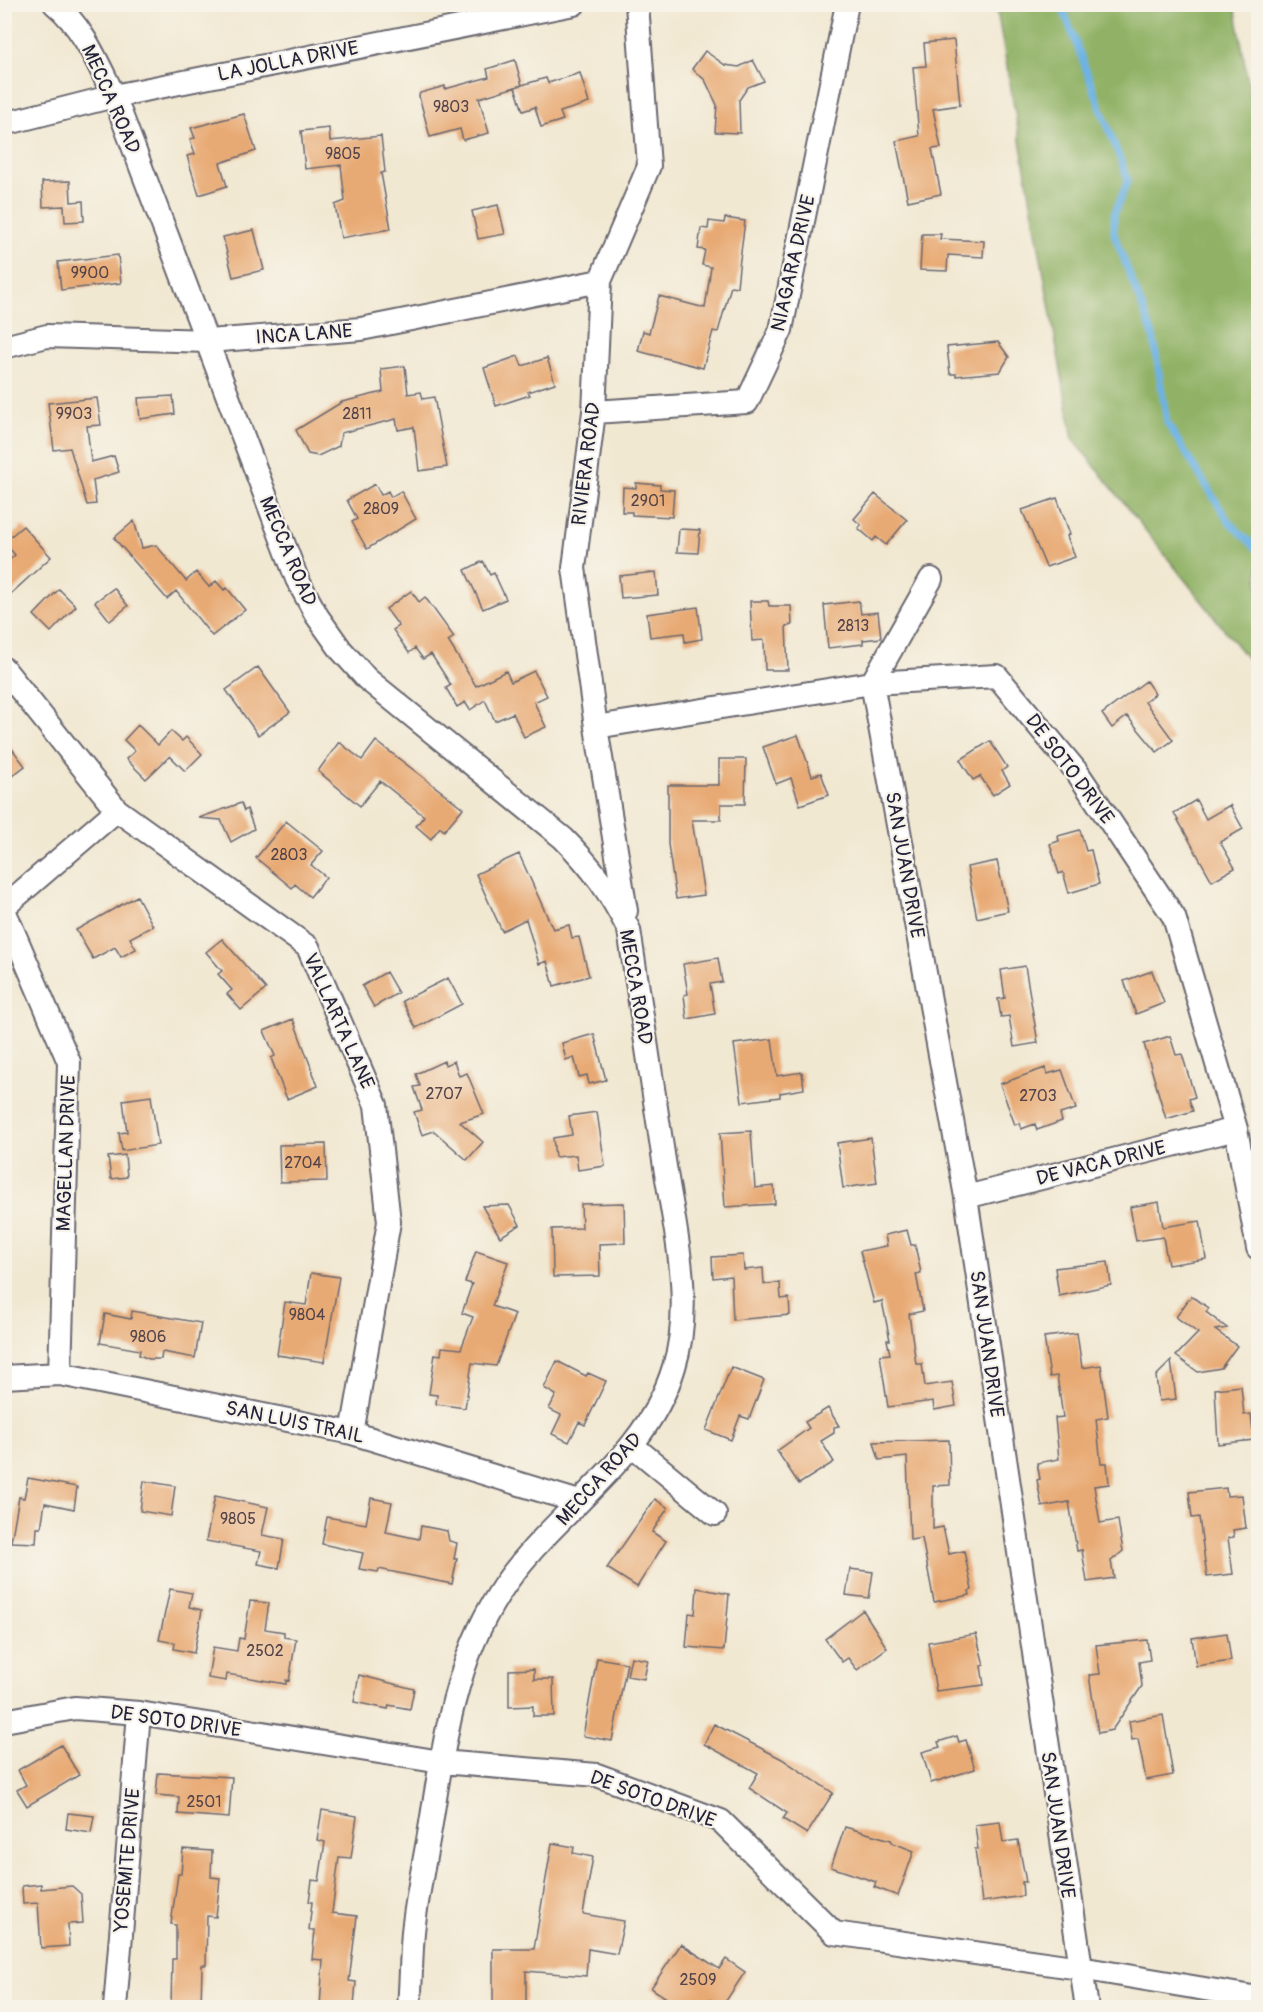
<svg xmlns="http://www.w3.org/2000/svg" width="1263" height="2012" font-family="Pangolin,sans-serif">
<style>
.forest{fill:#91b266;stroke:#5a6a50;stroke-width:1.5}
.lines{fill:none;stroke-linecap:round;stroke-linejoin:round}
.stream{stroke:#6db3e3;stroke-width:7}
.building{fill:#e8aa74}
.minor-casing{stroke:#6a6770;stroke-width:26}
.minor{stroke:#fff;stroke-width:22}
.labels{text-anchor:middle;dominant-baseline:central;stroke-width:4.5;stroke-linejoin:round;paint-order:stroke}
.number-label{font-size:16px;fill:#544449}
.street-label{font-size:20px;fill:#22223b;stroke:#f7f3e8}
</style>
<rect width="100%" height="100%" fill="#f7f3e8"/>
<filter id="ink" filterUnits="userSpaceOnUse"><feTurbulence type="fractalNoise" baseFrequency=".0167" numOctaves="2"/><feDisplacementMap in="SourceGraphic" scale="12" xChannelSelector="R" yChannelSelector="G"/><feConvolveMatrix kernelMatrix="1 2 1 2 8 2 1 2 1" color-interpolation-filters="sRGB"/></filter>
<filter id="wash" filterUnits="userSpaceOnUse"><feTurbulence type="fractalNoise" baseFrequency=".008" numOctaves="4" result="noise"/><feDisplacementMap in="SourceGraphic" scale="24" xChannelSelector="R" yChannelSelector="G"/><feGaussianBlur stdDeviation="1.35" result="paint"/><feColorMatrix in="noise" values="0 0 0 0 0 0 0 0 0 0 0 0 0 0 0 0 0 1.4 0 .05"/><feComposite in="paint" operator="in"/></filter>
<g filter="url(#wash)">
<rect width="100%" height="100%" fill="#f1e8d2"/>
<path class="forest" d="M996 5H1235L1258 141V672L1073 439Z"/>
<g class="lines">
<path class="stream" d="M1061 4 1128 180 1114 214V234L1153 335 1167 423 1229 522 1258 550"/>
</g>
<g id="blocks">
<path class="building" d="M954 40 960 105 933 109 941 148 932 149 941 194 908 201 896 141 919 136 913 67 926 66 924 43Z
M705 51 725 65 739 67 753 60 764 81 748 87 739 100 740 133 715 132 717 105 705 80 692 69Z
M515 60 522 85 479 98 489 133 463 140 460 129 430 137 419 96 420 93 445 86V89L489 77 487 69Z
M580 73 589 103 560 112 563 120 541 127 535 107 523 111 515 87 546 78 548 83Z
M244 114 256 151 220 163 227 186 199 195 187 156 195 154 190 139 195 138 191 128Z
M329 128 330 141 381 136 385 172 381 173 391 229 341 238 335 205 345 201 341 165 305 169 301 131Z
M70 181 71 202 83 201 84 221 65 222 64 206 43 207 42 182Z
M498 205 505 234 478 239 472 211Z
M725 218 745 221 739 267 737 287 731 286 718 332 713 331 703 368 638 351 643 331 649 333 659 296 705 308 711 267 702 265 705 250 698 249 701 228 708 229 709 221 724 223Z
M254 230 264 270 233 277 223 237Z
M922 234H941L940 239 984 241 983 257 948 255 947 271 920 270Z
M118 255 121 283 61 290 58 262Z
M998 342 1009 357 1000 372 956 376V374H950L947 347Z
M518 356 522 366 547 358 555 383 528 392 530 395 496 406 484 368Z
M405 366 408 394 421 392 423 399 434 397 447 467 419 471 414 427 398 430 396 419 341 433 339 446 318 456 308 454 296 430 342 402 383 392 381 369Z
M173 396 175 414 140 419 138 398Z
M97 398 101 425 87 426 91 462 114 456 119 472 93 480 96 504 87 505 70 448 54 450 48 403Z
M636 483 660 485V489L674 490 672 517 632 515V512H622L623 487 636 488Z
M375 484 381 495 388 491 391 497 401 491 416 519 367 549 352 522 357 519 347 500Z
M875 494 907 520 886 545 876 537 873 541 858 528 861 525 854 519Z
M1057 498 1070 534 1067 536 1075 557 1046 567 1022 510Z
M134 521 142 548 156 545 186 581 196 572 209 587 216 581 224 590 227 588 245 610 212 636 176 591 167 599 114 538Z
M23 526 51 557 4 600V565L15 555 4 542Z
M679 529 700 530 698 553 677 552Z
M483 561 490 575 494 573 506 599 483 609 465 570Z
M656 572 658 595 621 598 619 576Z
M114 588 128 606 110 621 95 602Z
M59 589 76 606 51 632 34 615Z
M411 591 419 602 425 597 454 637 448 641 476 686 506 671 511 682 534 671 547 696 534 702 546 727 524 737 513 713 495 721 485 700 470 710 465 702 457 707 446 688 451 685 431 654 423 659 415 648 409 653 393 630 399 626 386 609Z
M750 601H768L769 606H791L792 625 786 626 788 670H765L764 640 752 641Z
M859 601 861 614 878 612 881 638 863 640V644L828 648 824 605Z
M698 607 702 639 685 642 684 633 650 637 647 614Z
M258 667 290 712 258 735 226 690Z
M1146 681 1155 694 1145 702 1173 740 1157 752 1127 716 1112 728 1102 714Z
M138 725 158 745 171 731 182 741 186 737 202 754 185 771 170 756 146 779 126 759 135 751 124 740Z
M798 735 812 776 821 773 829 795 800 805 791 778 776 784 763 747Z
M4 738 25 766 4 782Z
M376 741 463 808 444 831 440 827 431 839 416 826 424 816 380 781 360 806 318 771 339 742 362 760Z
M990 741 1007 767 1002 771 1010 784 993 795 980 776 973 780 960 760Z
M719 759H746L745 804H721V820H692L704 895 676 899 668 844V785H719Z
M1196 800 1206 819 1230 805 1243 829 1220 842 1235 868 1212 881 1174 813Z
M241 803 244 811 247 809 254 829 231 842 221 820 199 818Z
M286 821 323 851 311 865 326 877 310 897 295 884 292 888 256 858Z
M1080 830 1086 851 1091 850 1099 884 1069 893 1063 872 1059 874 1050 844 1059 841 1058 836Z
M519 854 553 929 569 925 572 938 579 937 589 976 554 986 547 961 539 964 526 919 502 931 476 874Z
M997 861 1008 911 977 918 967 867Z
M137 896 153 926 130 938 136 949 121 957 115 947 93 959 76 930Z
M222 939 266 989 241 1010 227 994 232 990 218 974 222 971 206 952Z
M718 958 722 982 710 984 715 1014 687 1019 684 995 688 994 683 964Z
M1025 966 1038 1043 1014 1047 1009 1016 1001 1017 998 999 1005 998 1001 970Z
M1152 971 1164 1003 1136 1014 1124 981Z
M386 972 398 993 374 1007 362 986Z
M448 978 462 1004 416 1028 402 1001Z
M293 1019 318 1086 287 1099 271 1058 275 1056 264 1031Z
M594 1034 606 1080 589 1084 587 1075 579 1077 574 1057 566 1060 562 1043Z
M1170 1036 1176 1055 1182 1054 1195 1097 1189 1099 1193 1111 1166 1119 1144 1044Z
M772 1039 777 1076 802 1072 804 1089 780 1093V1097L742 1102 734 1044Z
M444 1061 445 1065 454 1061 459 1076 467 1073 484 1114 460 1122 483 1142 467 1160 434 1131 422 1135 414 1112 422 1110 414 1087 420 1086 416 1074Z
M1045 1068 1047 1074 1062 1070 1076 1109 1060 1114 1062 1121 1037 1130 1035 1124 1021 1129 1019 1123 1015 1125 1000 1084Z
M151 1096 158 1145 122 1151 119 1133 127 1132 123 1100Z
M597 1112 605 1166 578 1170 576 1155 555 1157 553 1138 572 1135 569 1116Z
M751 1131 755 1188 774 1186 775 1204 725 1207 720 1133Z
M871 1138 877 1183 843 1188 837 1143Z
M326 1144 327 1181 280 1182 279 1145Z
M125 1155 127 1177 111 1179 108 1157Z
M1159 1202 1163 1227 1200 1221 1206 1259 1168 1265 1163 1237 1136 1241 1130 1207Z
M624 1203 625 1243 599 1244 600 1276 553 1277 552 1229 582 1228 581 1204Z
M509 1205 520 1225 500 1237 482 1206Z
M907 1230 911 1245H915L921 1273 916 1274 923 1311 909 1314 916 1364H922L925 1386 952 1382 956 1406 934 1410 933 1401 888 1407 880 1355 890 1354 887 1340H890L882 1301 874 1303 860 1251 887 1246 885 1235Z
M476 1251 508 1262 492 1306 515 1314 496 1366 472 1363 465 1408 436 1404 437 1395 429 1394 435 1354 441 1355 442 1347 461 1349 473 1317 462 1313 472 1284 465 1282Z
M743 1255 744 1270 763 1268 764 1284 780 1283 781 1299 789 1298 790 1315 733 1320 731 1276 713 1278 712 1257Z
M1108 1262 1111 1285 1059 1296 1055 1268Z
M311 1273 339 1277 324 1362 277 1355 285 1302 306 1305Z
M1191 1296 1209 1308 1206 1312 1227 1328 1215 1330 1237 1346 1221 1368 1198 1372 1176 1356 1198 1333 1176 1317Z
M132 1311 201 1323 195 1358 162 1352 161 1359H149L139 1355 140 1350 100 1343 105 1314 131 1319Z
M1077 1333 1082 1368 1101 1365 1108 1417 1096 1419 1101 1463H1107L1109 1484 1094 1486 1100 1523 1118 1520 1123 1551 1111 1561 1114 1578 1087 1582 1082 1550 1077 1551 1069 1502 1042 1507 1037 1480 1040 1479 1037 1463 1059 1459 1055 1418 1063 1417 1057 1376 1050 1377 1044 1337Z
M557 1361 586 1376 588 1373 606 1381 585 1425 579 1422 569 1442 552 1434 561 1415 549 1409 556 1395 544 1388Z
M1171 1361 1176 1399 1159 1401 1156 1376Z
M731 1367 764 1380 749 1419 740 1416 731 1440 706 1430Z
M1241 1386 1244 1415 1251 1414 1254 1440 1218 1444 1215 1389Z
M828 1408 839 1426 834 1427V1433L821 1441 834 1462 799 1484 777 1451 809 1428 805 1422Z
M949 1440 950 1485 933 1486V1529L943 1527 949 1554 964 1551 972 1590 969 1591 970 1595 934 1602 922 1538 910 1540 907 1457 879 1460 874 1442Z
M28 1478 77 1487 74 1509 45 1503 41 1528H37L36 1543 11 1542 19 1497 24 1498Z
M144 1481 175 1486 171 1516 140 1511Z
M1226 1488 1227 1496 1242 1495 1246 1528 1233 1530 1234 1537 1228 1538 1233 1574 1207 1577 1199 1517 1192 1518 1189 1492Z
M215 1496 268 1507 262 1535 284 1539 279 1568 258 1564 261 1551 206 1541Z
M371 1498 392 1502 386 1532 419 1539 421 1526 447 1531 449 1541 457 1543 454 1559H457L452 1584 379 1569 378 1572 359 1569 363 1553 322 1544 327 1517 366 1524Z
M655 1499 668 1508 652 1532 666 1541 637 1587 607 1568Z
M850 1569 873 1572 869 1598 846 1595Z
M697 1588 729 1594 724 1650 686 1647 689 1613 695 1614Z
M170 1589 192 1593 189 1607 202 1610 194 1653 174 1649 175 1643 159 1640Z
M250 1601 269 1603 265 1629 284 1632V1637L296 1639 289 1681 286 1680V1684L227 1674 226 1681 208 1678 213 1647 237 1651 239 1638 244 1639Z
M863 1610 887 1648 857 1670 848 1658 842 1662 825 1639Z
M1227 1633 1231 1661 1196 1666 1192 1638Z
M976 1634 984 1665 981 1666 984 1685 936 1691 928 1642Z
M1147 1640 1150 1660 1139 1662 1142 1686 1112 1730 1098 1733 1089 1675 1100 1674 1096 1645Z
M631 1657 648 1660 644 1679 627 1676Z
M597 1658 627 1663 612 1741 583 1736Z
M534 1669V1679H553L554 1716H533V1706L509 1707V1670Z
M359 1675 414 1689 410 1709 389 1705 388 1709 354 1702Z
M1163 1715 1173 1775 1146 1780 1138 1739 1132 1740 1129 1721Z
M714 1724 782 1759 833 1793 807 1834 783 1819 787 1813 749 1788 758 1773 704 1744Z
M957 1736 959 1742 966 1740 975 1769 931 1783 922 1752 940 1747 938 1742Z
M61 1745 79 1775 27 1806 17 1790 26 1785 18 1770Z
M158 1773 232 1777 229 1818 178 1814 179 1797 156 1795Z
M322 1810 357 1816 351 1858 339 1857 332 1913 357 1916 349 1981 356 1982 354 2007H320L323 1960 312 1959 315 1930H309L312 1902H309L312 1880 319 1881 325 1842 317 1840Z
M68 1813 94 1816 91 1833 66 1829Z
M1000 1822 1003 1842 1018 1840 1026 1882H1022L1023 1896 982 1902 975 1849H978L975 1825Z
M845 1827 891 1840 893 1843 914 1851 898 1896 874 1887 876 1882 831 1867Z
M552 1843 574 1847 573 1853 593 1857 583 1914 624 1921 617 1954 588 1949 586 1976 526 1971V2007H493V1949H534Z
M183 1849 212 1851 211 1877 220 1878 216 1917 207 1916 206 1965H202L201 2007H171L172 1959H176V1925L171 1924 178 1874H181Z
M41 1884V1889L72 1886 81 1894 83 1923 68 1924 69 1946 41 1948 38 1903 23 1904 22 1886Z
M681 1944 719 1969 726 1959 745 1972 722 2007 709 1999 703 2007H680L651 1988Z"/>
</g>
</g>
<g filter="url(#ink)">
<use href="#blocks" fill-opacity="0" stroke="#6a6770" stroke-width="1.5"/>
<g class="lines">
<defs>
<path id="minor" d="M55 4C84 28 98 64 114 96L297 579 317 616 341 650 367 679 563 838C593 868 610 892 629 930 640 1005 652 1079 663 1154 673 1222 695 1300 674 1367 645 1464 549 1513 498 1595 456 1661 444 1741 432 1817 426 1855 417 1894 413 1932 411 1957 411 1982 409 2008
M4 124 114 96 574 4
M4 347 47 336 208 341 361 329 600 281
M594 412 747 402 781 330 847 4
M931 579 872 683 966 1197 1087 2008
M4 669 117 810 308 947 376 1105 389 1222 352 1433
M596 727 872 683 997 676 1077 772 1174 917 1236 1129 1258 1248
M4 907 117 810
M4 910 69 1062 60 1374
M626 911 596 727 574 568 594 412 600 281 649 166 637 4
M966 1197 1236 1129
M4 1377 60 1374 352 1433 579 1502
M633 1446 715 1514
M4 1721 75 1708 139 1713 441 1762 597 1775 721 1821 834 1933 1080 1968 1258 1998
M115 2008 139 1713"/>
</defs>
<use href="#minor" class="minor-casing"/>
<use href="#minor" class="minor"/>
</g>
</g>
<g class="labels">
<g class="number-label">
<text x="451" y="107">9803</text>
<text x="343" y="154">9805</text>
<text x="90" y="273">9900</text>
<text x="74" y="414">9903</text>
<text x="357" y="414">2811</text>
<text x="648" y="501">2901</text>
<text x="381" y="509">2809</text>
<text x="853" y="626">2813</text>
<text x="289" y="855">2803</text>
<text x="444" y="1094">2707</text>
<text x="1038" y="1096">2703</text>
<text x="303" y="1163">2704</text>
<text x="307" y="1315">9804</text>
<text x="148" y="1337">9806</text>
<text x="238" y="1519">9805</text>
<text x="265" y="1651">2502</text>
<text x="204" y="1802">2501</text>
<text x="698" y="1980">2509</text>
</g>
<g class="street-label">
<text transform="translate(288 61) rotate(-11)">LA JOLLA DRIVE</text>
<text transform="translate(111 99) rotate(66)">MECCA ROAD</text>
<text transform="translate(793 263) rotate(-77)">NIAGARA DRIVE</text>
<text transform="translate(304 334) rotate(-4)">INCA LANE</text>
<text transform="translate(586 464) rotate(-83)">RIVIERA ROAD</text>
<text transform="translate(288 551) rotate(67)">MECCA ROAD</text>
<text transform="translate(1070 769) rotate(53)">DE SOTO DRIVE</text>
<text transform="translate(905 865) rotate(80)">SAN JUAN DRIVE</text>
<text transform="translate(636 987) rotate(80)">MECCA ROAD</text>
<text transform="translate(339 1021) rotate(66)">VALLARTA LANE</text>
<text transform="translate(66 1153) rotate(-88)">MAGELLAN DRIVE</text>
<text transform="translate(1101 1163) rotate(-14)">DE VACA DRIVE</text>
<text transform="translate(987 1344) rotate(82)">SAN JUAN DRIVE</text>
<text transform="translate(295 1422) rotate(12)">SAN LUIS TRAIL</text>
<text transform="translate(599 1479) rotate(-48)">MECCA ROAD</text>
<text transform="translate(176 1721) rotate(8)">DE SOTO DRIVE</text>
<text transform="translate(653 1799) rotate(20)">DE SOTO DRIVE</text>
<text transform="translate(1058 1825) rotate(82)">SAN JUAN DRIVE</text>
<text transform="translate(127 1860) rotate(-85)">YOSEMITE DRIVE</text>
</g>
</g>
<rect width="1263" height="2012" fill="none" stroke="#f7f3e8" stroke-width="24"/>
</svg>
